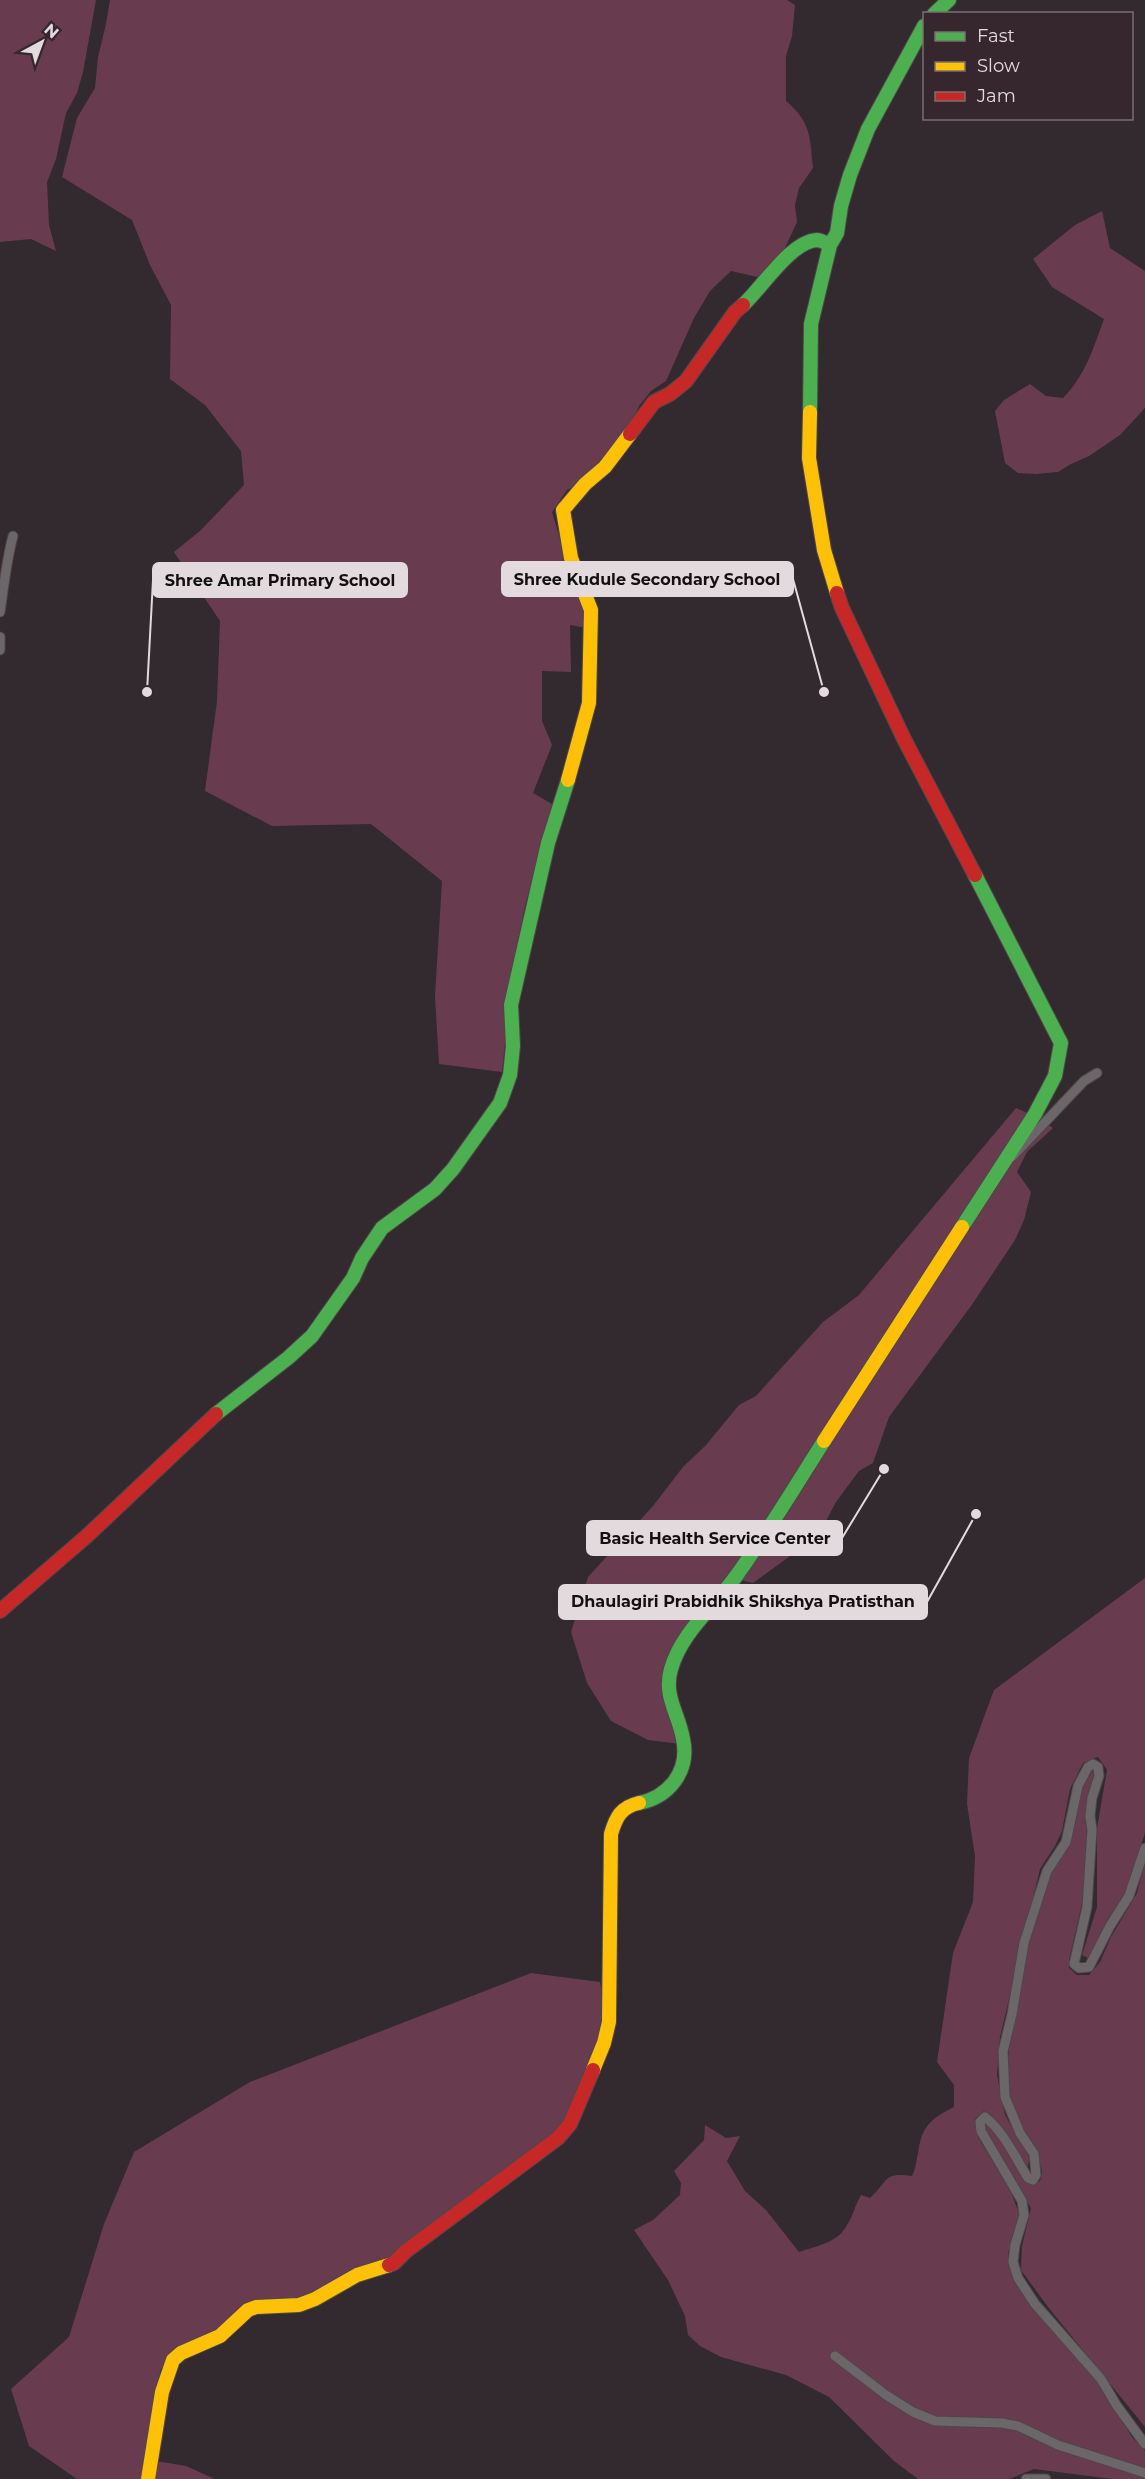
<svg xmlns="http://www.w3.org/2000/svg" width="1145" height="2479" font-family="Montserrat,sans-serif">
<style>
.green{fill:#693b4f}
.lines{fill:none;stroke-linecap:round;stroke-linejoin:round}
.street-casing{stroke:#4e474a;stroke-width:11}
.fast-casing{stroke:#4e474a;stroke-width:16}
.slow-casing{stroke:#4e474a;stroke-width:16}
.jam-casing{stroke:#4e474a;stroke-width:16}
.street{stroke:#6b6668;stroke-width:9}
.fast{stroke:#4caf50;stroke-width:14}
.slow{stroke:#ffc107;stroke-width:14}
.jam{stroke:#c62828;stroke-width:14}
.leader{fill:none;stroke:#e3dadd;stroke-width:2}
.callout-dot{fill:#e3dadd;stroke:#35272d;stroke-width:2}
.callout{fill:#e3dadd;stroke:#e3dadd;stroke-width:2}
.callout-label{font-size:16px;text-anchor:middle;font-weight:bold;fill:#111}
</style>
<rect width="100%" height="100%" fill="#322a2e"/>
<path class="green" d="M0 0H96L83 72 77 93 66 113 56 159 47 182 49 225 56 251 31 239 0 242Z
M110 0H787L795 5 792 36 786 56V101C811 122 810 137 813 168L799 188 795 205 797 222 785 248 762 278 731 271 710 291 694 318 666 381 651 391 639 406 629 430 614 449 577 485 567 490 552 512 569 568 584 608 587 628 570 625 571 672 542 671V721L552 745 533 793 552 804 524 910 510 997 502 1072 439 1064 435 996 442 881 371 824 272 826 205 791 217 701 220 621 174 552 201 530 244 485 241 451 205 405 170 379 171 305 150 265 132 220 62 177 77 118 95 88 98 57 106 24Z
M1102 211 1110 248 1145 271V408L1120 435 1089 456 1069 465 1058 472 1036 474 1018 473 1005 463 995 411 1004 400 1030 384 1046 396 1063 398C1085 376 1094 347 1104 319L1052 287 1033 259 1075 225Z
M1016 1108 1039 1118 1053 1128 1027 1152 1017 1172 1031 1192 1024 1220 1015 1240 971 1306 889 1417 873 1463 859 1471 853 1479 836 1502 816 1540 801 1548 753 1583 732 1578 669 1660 681 1744 648 1740 611 1721 587 1683 571 1632 588 1577 653 1506 683 1467 706 1445 739 1405 756 1396 823 1322 859 1295Z
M1145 1578V1833L1126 1892 1108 1919 1088 1958 1082 1955 1097 1907V1828L1107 1770 1098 1757 1083 1763 1070 1789 1062 1831 1055 1846 1040 1869 1000 2037 997 2075 1005 2115 1030 2158 1027 2169C1016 2147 1005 2125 984 2111L975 2119 981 2142 1011 2192 1020 2216 1008 2253 1013 2275 1099 2382 1132 2437 1145 2451V2479H1112L1034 2469 1009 2479H918L894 2461 829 2397 786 2375 721 2357 700 2346 688 2335 685 2316 668 2280 634 2230 653 2220 680 2195 681 2183 674 2171 704 2140 705 2125 726 2138 740 2136 727 2161 745 2191 766 2210 799 2252C816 2246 838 2243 847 2225 853 2216 855 2205 861 2195L870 2198C889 2181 882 2172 912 2176 916 2168 916 2162 918 2153 922 2126 930 2119 954 2107V2085L937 2062 953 1953 973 1902 975 1856 967 1804 969 1758 994 1690Z
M1093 1770 1096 1772 1088 1802 1083 1899 1069 1960V1968L1077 1975H1089L1100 1962 1111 1937 1137 1893 1145 1862V2427L1048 2307 1021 2270 1022 2246 1031 2208 998 2154 984 2125 988 2123 1032 2184 1040 2181 1042 2172 1038 2155 1016 2119 1011 2104 1008 2077 1009 2035 1018 2009 1023 1969 1031 1935 1048 1882 1077 1797Z
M531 1973 600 1982 604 2002 603 2024 597 2046 577 2097 557 2135 392 2259 311 2297 287 2302 261 2301 224 2328 170 2357 161 2369 156 2392 143 2479H77L29 2446 11 2389 69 2337 104 2224 134 2152 250 2082Z
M156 2461 186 2466 215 2479H155Z"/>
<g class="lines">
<defs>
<path id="street" d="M0 612C4 586 6 562 13 536
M0 637V650
M1012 1157 1084 1081 1097 1073
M1145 1848 1129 1896 1110 1926 1089 1967 1079 1968 1074 1964 1087 1907 1092 1830 1090 1816 1092 1798 1099 1776 1098 1767 1093 1764 1088 1767 1078 1786 1066 1842 1047 1871 1039 1896 1024 1943 1012 2014 1003 2051 1005 2097 1020 2133 1034 2154 1036 2175 1033 2180 1028 2178C1015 2157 1004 2132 985 2117L980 2122 981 2131 1022 2201 1024 2215 1015 2245 1013 2262 1018 2278 1035 2304 1101 2379 1117 2406 1145 2444
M835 2356 886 2395 913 2412 935 2421 1002 2423 1018 2426 1058 2445 1145 2473
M1026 2479H1046"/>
<path id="fast" d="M934 14 949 0
M743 305C761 289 791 241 817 240 821 240 826 243 830 245
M810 412 811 324 830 245 837 233 841 206 850 175 868 129 924 26
M962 1227 1035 1114 1055 1076 1061 1043 975 875
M216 1414 288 1358 312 1336 353 1278 362 1258 382 1228 435 1189 453 1169 500 1103 510 1075 513 1046 511 1005 548 843 568 780
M639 1803C669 1797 690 1771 683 1739 679 1714 663 1696 671 1669 682 1630 717 1605 739 1572 769 1530 796 1485 824 1441"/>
<path id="slow" d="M810 412 809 458 824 550 837 593
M568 780 589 703 591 610 571 558 563 510 585 484 605 467 630 434
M824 1441 962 1227
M593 2070 604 2043 609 2022 611 1834C616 1817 621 1807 639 1803
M148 2479 162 2392 173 2360 181 2353 220 2336 248 2310 256 2307 299 2305 315 2299 357 2275 389 2265"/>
<path id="jam" d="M630 434 654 402 670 394 686 381 735 312 743 305
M837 593 842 608 904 739 975 875
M0 1611 88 1535 216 1414
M389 2265 394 2263 406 2251 558 2138 570 2124 593 2070"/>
</defs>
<use href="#street" class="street-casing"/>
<use href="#fast" class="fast-casing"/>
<use href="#slow" class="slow-casing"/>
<use href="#jam" class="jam-casing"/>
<use href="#street" class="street"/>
<use href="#fast" class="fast"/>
<use href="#slow" class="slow"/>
<use href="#jam" class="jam"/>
</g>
<path class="leader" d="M824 692L793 579M147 692L153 580M884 1469L842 1538M976 1514L927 1602"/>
<g class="callout-dot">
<circle cx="824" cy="692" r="6"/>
<circle cx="147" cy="692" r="6"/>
<circle cx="884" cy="1469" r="6"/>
<circle cx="976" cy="1514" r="6"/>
</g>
<g class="callout">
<rect x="502" y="562" width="291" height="34" rx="6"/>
<rect x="153" y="563" width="254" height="34" rx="6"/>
<rect x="587" y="1521" width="255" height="34" rx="6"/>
<rect x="559" y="1585" width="368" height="34" rx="6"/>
</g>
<g class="callout-label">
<text x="647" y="585">Shree Kudule Secondary School</text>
<text x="280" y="586">Shree Amar Primary School</text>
<text x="715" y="1544">Basic Health Service Center</text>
<text x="743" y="1607">Dhaulagiri Prabidhik Shikshya Pratisthan</text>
</g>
<rect x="923" y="12" width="210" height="108" fill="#35272d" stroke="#7b6f73" stroke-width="1.5"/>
<rect x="935" y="32" width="30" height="9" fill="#4caf50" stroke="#7b6f73" stroke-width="1.5"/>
<text x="977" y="42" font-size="18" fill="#e3dadd">Fast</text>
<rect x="935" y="62" width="30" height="9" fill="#ffc107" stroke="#7b6f73" stroke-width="1.5"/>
<text x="977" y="72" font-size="18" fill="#e3dadd">Slow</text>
<rect x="935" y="92" width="30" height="9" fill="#c62828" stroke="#7b6f73" stroke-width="1.5"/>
<text x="977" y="102" font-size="18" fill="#e3dadd">Jam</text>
<g transform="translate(42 42) rotate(41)" stroke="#35272d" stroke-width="4.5" paint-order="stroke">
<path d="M0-4.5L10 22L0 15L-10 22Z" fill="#e3dadd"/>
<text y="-9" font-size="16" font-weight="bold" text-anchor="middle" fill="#e3dadd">N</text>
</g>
</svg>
